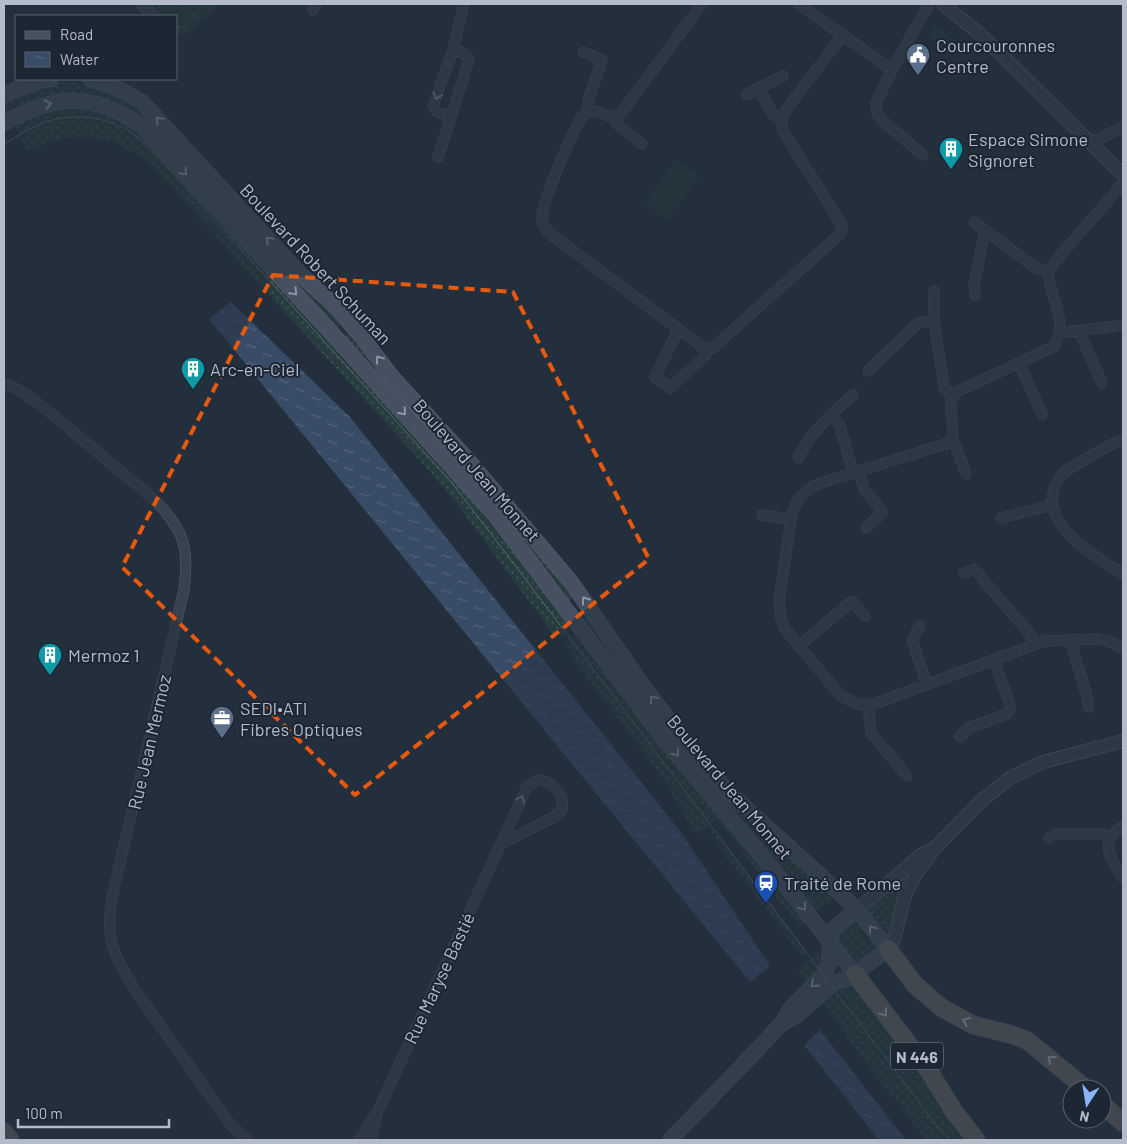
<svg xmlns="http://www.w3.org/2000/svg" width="1127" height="1144" font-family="Barlow,sans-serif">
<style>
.grass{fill:url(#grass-dots)}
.forest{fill:url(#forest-crowns)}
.green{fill:#263c3f}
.water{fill:url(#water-ripples)}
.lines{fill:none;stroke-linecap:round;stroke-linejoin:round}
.minor-casing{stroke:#565f6c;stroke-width:11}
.tertiary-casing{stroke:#565f6c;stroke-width:14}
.secondary-casing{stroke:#565f6c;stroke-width:16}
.trunk-casing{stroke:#434c59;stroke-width:19}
.minor{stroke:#38414e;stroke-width:10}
.tertiary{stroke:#38414e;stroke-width:12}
.secondary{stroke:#465061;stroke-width:15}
.trunk{stroke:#656462;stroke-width:18}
.tram{stroke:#5a6575;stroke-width:1}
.oneway{stroke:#7c8592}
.oneway2{stroke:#8e96a5}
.oneway3{stroke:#a8afba}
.marked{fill:none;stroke:#e8590c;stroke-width:4;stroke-dasharray:10 6;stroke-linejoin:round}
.labels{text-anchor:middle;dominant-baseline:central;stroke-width:4;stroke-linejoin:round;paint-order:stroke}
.shield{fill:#1d2633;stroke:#878f9c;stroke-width:1}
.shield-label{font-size:16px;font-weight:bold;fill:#b4bcc9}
.poi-label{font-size:18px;fill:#b4bcc9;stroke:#1d2633;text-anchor:start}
.street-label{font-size:18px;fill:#b4bcc9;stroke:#1d2633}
</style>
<defs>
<pattern id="grass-dots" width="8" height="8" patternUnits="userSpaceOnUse" patternTransform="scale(1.25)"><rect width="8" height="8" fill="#263c3f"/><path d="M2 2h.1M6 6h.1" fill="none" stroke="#435659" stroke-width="1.8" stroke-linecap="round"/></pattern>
<pattern id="forest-crowns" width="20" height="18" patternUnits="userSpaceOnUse" patternTransform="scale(1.25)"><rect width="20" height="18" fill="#263c3f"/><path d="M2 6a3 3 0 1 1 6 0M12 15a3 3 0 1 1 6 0" fill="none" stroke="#435659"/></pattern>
<pattern id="water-ripples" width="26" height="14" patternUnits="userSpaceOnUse" patternTransform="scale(1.25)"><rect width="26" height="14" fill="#394c67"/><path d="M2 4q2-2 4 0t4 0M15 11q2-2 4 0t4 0" fill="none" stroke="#53647b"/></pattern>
</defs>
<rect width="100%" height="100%" fill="#242f3e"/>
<path class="grass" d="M66 82C95 83 112 92 137 105L321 299 341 323 337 328 147 122C122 102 90 88 58 95 42 98 23 109 8 115L4 107V101L46 85Z
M85 107 133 125 461 483 570 621 566 624 571 630 561 638 557 633 554 635 459 507 433 475 152 166C114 133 72 128 28 152L13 124 45 110Z
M348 333H350L554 569 573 598 569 601 566 600 344 337Z
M588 615 643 694 835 896 817 912 787 873 694 768 581 620Z
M575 635 597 665 601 663 806 922 799 927 717 819 696 835 662 777 571 657 574 655 564 642Z
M715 830 808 952 802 957 709 834Z
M904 877 889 936 867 909Z
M850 923 858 924 862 928 859 930 869 942 871 940C878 951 869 955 861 961L854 960 838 938 839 934Z
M825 947 824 964 807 984 797 970Z
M850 984 856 986 971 1140H926L848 1040 822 1000 840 985Z"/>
<path class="forest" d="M144 4H219L213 13 179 39 176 36V16H156Z"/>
<path class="green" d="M935 25 958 44 949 56 929 38Z
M676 159 699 176 667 220 645 204Z"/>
<path class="water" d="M231 302 349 416 680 831 770 966 750 982 209 319Z
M820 1030 906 1140H879L804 1045Z"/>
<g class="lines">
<defs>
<path id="minor" d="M141 4 153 16
M702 4 621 113C604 124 598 100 581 118 572 134 540 205 542 220 543 227 548 232 553 236L704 348H713L716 345 839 235 842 230V225L783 131 781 120 786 110 842 36
M799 4 892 70
M313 10 316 4
M453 50 464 53 469 59 453 111 446 115 437 112 433 106 453 50 464 4
M583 52 602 60 588 101V112
M758 88 773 114 781 120
M747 94 783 76
M612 117 618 125 642 144
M1091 143 1123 127
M923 155 883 121 877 113 876 103 892 70 929 4
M438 157 453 111
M1123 183 1053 264 1048 272C1050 297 1070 323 1053 347L956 392C942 407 961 427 948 443L821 483C803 490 795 501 791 519L779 601 781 619 784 628 841 696 858 704 868 705 877 703 1045 641 1099 639 1108 641 1123 648
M974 222 1036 268 1048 272
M934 291V320L944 388 952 396
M975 295 974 285 985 231
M678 330 655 377 670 388 705 356 708 348
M1079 331 1102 383
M1059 333 1123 325
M1019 363 1042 414
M868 371 918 323 934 320
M4 384C25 387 82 440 102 456 118 470 136 483 152 498 163 508 173 520 180 534 188 551 186 572 184 590L112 897C105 939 113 955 135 990L230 1124 248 1140
M832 415 840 426 853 473
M953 438 966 474
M1123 440C1109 444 1095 454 1082 461 1074 466 1066 470 1060 477 1055 483 1053 491 1052 498 1051 532 1098 558 1123 574
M798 458C808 435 834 411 853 395
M859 472 865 491 883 512 866 528
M762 515 791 519
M1001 518 1052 505
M964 573 974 569 1029 633 1036 643
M920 626 912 640 927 685
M1070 639C1076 663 1085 684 1089 707
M799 646 852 601 865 616
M868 705 871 733 907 776
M960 737 968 728 1007 714 1010 710V705L994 660
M1123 826C1098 842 1110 858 1123 878
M1049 838 1055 834H1102L1111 837
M377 1113 527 787 538 780C551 781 566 794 562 810L554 817 501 844
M359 1140 377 1113 371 1140"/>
<path id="tertiary" d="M943 4 981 35 1123 175
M857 910 921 855 935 848
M888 949 894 940 905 895 914 877 935 848 981 801 1010 778 1043 762 1123 741"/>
<path id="secondary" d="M90 79C110 84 125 91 142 102L301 275 333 304 361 336 393 378 467 459 571 582 646 690 690 747 728 792 843 896 863 917 888 949 849 978 835 982 796 1016 782 1023
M4 95 38 81 51 79
M4 123C55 94 93 92 142 126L328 329 495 515 663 738 776 873 855 974
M670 1140 756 1051 782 1023 790 1009 823 976 829 964 830 941 833 929 857 910"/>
<path id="trunk" d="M888 949 915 985 942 1008 973 1025 1013 1035 1028 1041 1086 1089
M855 974 929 1071 953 1110 976 1140
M1102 1104 1123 1123
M4 1132 10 1140"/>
</defs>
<use href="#minor" class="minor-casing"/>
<use href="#tertiary" class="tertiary-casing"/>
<use href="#secondary" class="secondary-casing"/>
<use href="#trunk" class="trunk-casing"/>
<use href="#minor" class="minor"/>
<use href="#tertiary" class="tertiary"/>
<use href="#secondary" class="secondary"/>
<use href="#trunk" class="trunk"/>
<path class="tram" d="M4 144C18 136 33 126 48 121 80 112 114 118 139 138 146 144 152 151 158 157L452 483 511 560 937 1126 950 1140"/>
</g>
<defs><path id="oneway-chevron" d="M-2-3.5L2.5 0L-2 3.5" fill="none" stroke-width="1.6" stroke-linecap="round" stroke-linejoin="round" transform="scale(1.25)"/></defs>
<g class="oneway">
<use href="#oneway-chevron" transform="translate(437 96) rotate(109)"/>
<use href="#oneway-chevron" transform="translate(521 799) rotate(-65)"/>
</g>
<g class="oneway2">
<use href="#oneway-chevron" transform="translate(48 104) rotate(-13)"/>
<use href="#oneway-chevron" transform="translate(159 120) rotate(-133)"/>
<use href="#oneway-chevron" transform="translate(184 172) rotate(47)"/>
<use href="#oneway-chevron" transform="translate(269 240) rotate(-133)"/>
<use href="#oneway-chevron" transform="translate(294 292) rotate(47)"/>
<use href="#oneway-chevron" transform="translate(379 359) rotate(-127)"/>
<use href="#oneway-chevron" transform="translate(403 412) rotate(48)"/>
<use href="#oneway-chevron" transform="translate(585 600) rotate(-126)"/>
<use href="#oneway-chevron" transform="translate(653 699) rotate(-128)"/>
<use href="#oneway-chevron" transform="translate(676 753) rotate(51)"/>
<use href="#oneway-chevron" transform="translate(803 907) rotate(51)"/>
<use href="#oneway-chevron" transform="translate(872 929) rotate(-127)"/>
<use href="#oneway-chevron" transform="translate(814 984) rotate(137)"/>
</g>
<g class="oneway3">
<use href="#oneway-chevron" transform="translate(884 1013) rotate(53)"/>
<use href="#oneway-chevron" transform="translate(966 1021) rotate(-156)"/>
<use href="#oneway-chevron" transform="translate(1051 1059) rotate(-139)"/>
</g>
<path d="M0 0H1127V1144H0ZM273 275 513 292 649 559 355 795 122 567Z" fill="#242f3e" fill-opacity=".55" fill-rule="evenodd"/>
<path class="marked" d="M273 275 513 292 649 559 355 795 122 567Z"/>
<defs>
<symbol id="civic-pin" viewBox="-11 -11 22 30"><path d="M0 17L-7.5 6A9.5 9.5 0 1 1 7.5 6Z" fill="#5c6f8a" stroke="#1d2633"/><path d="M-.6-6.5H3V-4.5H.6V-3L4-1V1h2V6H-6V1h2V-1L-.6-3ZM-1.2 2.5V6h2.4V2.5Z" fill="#fff"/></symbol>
<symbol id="building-pin" viewBox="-11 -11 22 30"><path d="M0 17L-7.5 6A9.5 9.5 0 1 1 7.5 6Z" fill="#0f9aa8" stroke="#1d2633"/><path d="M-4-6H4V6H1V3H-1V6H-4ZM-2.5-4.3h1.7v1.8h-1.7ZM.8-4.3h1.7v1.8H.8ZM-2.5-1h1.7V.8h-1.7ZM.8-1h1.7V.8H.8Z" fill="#fff"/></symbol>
<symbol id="office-pin" viewBox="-11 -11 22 30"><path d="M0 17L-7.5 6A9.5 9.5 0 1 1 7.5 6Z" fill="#5c6f8a" stroke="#1d2633"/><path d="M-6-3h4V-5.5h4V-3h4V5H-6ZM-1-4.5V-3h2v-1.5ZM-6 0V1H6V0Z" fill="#fff"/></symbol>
<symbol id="station-pin" viewBox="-11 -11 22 30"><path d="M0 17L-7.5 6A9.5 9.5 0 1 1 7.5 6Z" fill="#1a4fb4" stroke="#1d2633"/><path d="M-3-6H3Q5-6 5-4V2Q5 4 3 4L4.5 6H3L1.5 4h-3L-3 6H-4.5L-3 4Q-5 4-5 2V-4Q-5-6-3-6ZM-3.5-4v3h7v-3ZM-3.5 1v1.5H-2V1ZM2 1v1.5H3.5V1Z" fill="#fff"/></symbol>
</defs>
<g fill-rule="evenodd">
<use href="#civic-pin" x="904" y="41" width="28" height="38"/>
<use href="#building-pin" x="937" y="135" width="28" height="38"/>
<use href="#building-pin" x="179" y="355" width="28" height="38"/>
<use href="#building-pin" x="36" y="641" width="28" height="38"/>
<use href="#office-pin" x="208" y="704" width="28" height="38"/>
<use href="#station-pin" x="752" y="869" width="28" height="38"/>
</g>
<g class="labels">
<rect class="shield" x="891" y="1042.5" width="52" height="27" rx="4"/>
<g class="shield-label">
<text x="917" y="1056">N 446</text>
</g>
<g class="poi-label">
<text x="936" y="45">Courcouronnes<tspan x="936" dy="21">Centre</tspan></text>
<text x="968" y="139">Espace Simone<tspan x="968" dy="21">Signoret</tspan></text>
<text x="210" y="369">Arc-en-Ciel</text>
<text x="68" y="655">Mermoz 1</text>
<text x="240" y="708">SEDI•ATI<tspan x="240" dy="21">Fibres Optiques</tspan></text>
<text x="784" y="883">Traité de Rome</text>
</g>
<g class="street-label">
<text transform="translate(316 264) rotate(47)">Boulevard Robert Schuman</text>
<text transform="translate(477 470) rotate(49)">Boulevard Jean Monnet</text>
<text transform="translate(149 742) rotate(-77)">Rue Jean Mermoz</text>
<text transform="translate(730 787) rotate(50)">Boulevard Jean Monnet</text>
<text transform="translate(439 978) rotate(-65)">Rue Maryse Bastié</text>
</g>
</g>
<rect width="1127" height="1144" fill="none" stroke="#b4bcc9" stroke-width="10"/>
<rect x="15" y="15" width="162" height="65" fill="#1d2633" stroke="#59626f"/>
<rect x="25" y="31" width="25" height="8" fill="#465061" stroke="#59626f"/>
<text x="60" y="40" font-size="15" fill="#b4bcc9">Road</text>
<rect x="25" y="52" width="25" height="15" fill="url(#water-ripples)" stroke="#59626f"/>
<text x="60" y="65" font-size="15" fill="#b4bcc9">Water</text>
<g transform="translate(1087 1104) rotate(192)"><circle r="24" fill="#1d2633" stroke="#59626f"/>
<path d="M0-4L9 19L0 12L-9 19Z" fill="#8ab4f8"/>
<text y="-8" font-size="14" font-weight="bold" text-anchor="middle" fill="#b4bcc9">N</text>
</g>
<path d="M18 1119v8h151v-8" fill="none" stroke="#b4bcc9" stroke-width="2.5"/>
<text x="25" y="1119" font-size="15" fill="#b4bcc9" stroke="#1d2633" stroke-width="4" paint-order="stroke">100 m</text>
</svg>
